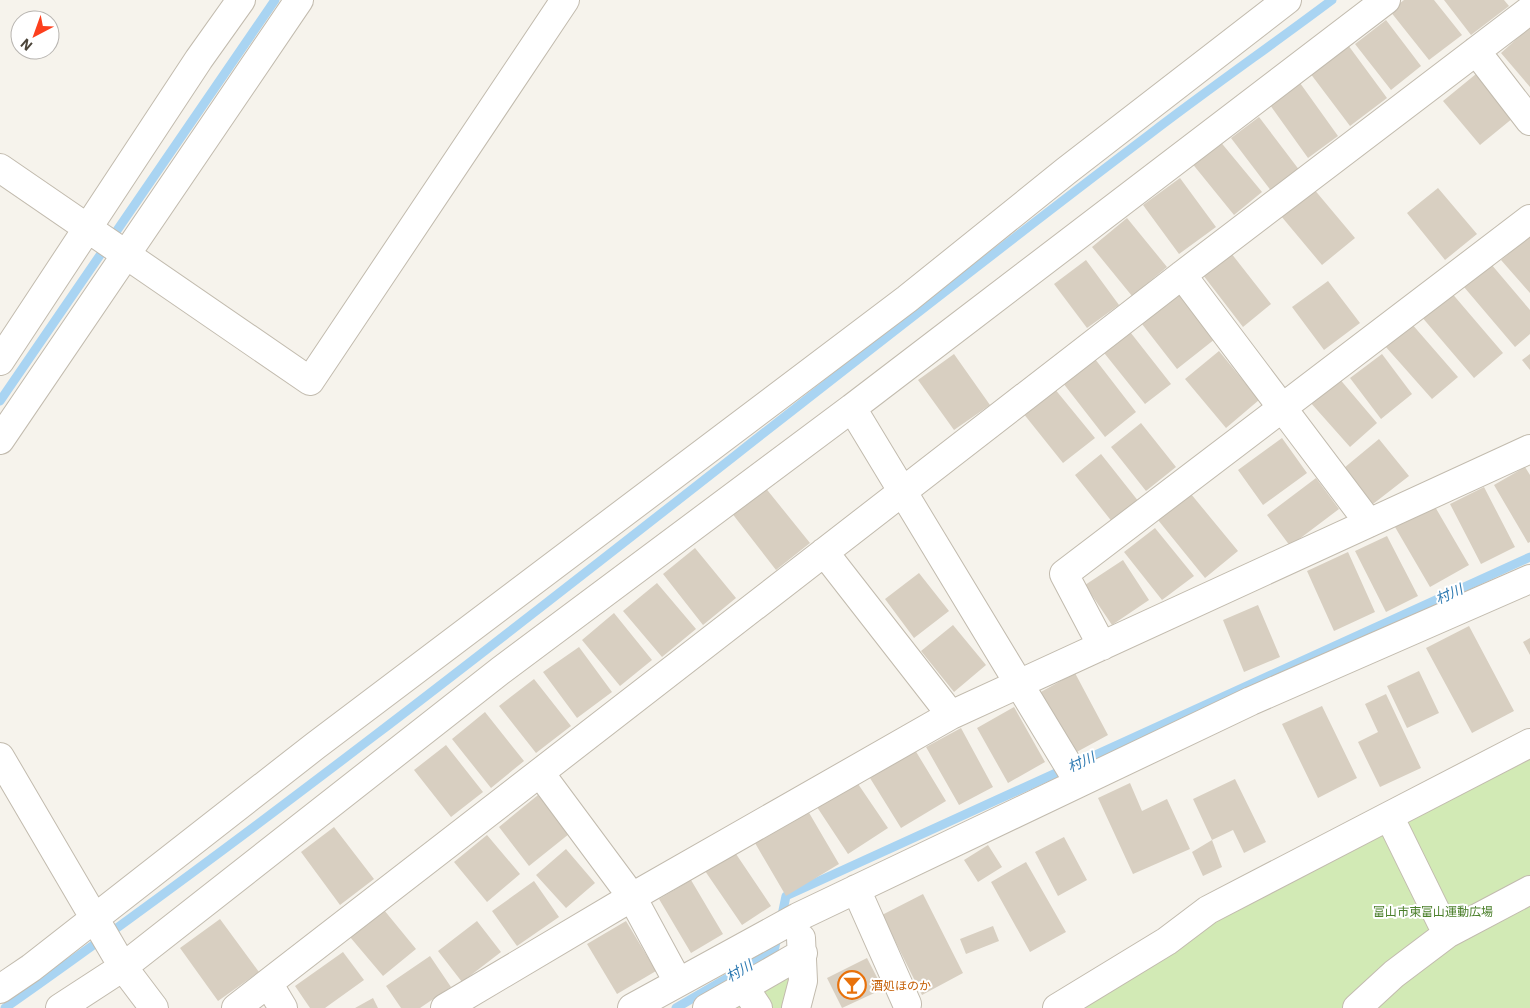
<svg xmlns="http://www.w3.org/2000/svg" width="1530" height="1008" font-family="'IBM Plex Sans','Noto Sans JP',sans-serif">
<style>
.green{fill:#d2eab5}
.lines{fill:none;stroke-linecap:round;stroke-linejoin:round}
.stream{stroke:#a9d4f2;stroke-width:9}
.building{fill:#d8cfc1}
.minor-casing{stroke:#c2bbae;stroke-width:30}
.minor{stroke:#fff;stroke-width:28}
.labels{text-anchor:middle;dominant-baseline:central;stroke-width:4;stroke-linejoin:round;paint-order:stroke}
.park-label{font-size:12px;fill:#4a7f2a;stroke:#fff}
.food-label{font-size:12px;fill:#c56008;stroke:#fff;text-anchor:start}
.water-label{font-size:14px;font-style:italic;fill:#2e7ab2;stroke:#fff}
</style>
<rect width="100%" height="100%" fill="#f6f3ec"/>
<path class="green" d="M1530 751V1008H1073L1219 915Z
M793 967 789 1008H719Z"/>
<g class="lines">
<path class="stream" d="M0 401 275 0
M781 920 786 896 1530 557
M5 1008C398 731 767 424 1150 134 1210 88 1272 45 1332 0
M676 1008 774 951 778 933"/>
</g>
<path class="building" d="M1404 0H1434L1462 35 1429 60 1390 11Z
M1444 0H1504L1509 6 1471 35Z
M1386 20 1421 66 1391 90 1355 44Z
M1530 27V87L1501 53Z
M1348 45 1387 98 1350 126 1310 73Z
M1476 74 1513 118 1480 145 1443 101Z
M1300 83 1338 136 1308 158 1270 105Z
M1259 117 1300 171 1272 192 1231 138Z
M1219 140 1262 192 1234 215 1191 162Z
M1180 178 1216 227 1179 254 1143 205Z
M1313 188 1355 238 1322 265 1281 216Z
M1438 188 1477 234 1445 260 1407 213Z
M1127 218 1167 267 1132 296 1092 247Z
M1530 236V293L1501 260Z
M1231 253 1271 304 1243 327 1203 275Z
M1086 260 1119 305 1087 328 1054 284Z
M1491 264 1530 310V334L1515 347 1464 287Z
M1328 281 1360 323 1324 350 1292 307Z
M1450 291 1503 353 1474 378 1421 316Z
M1180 294 1215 339 1177 369 1142 324Z
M1411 323 1458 377 1432 399 1385 346Z
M1127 328 1171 384 1145 404 1101 349Z
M1219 351 1259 400 1226 428 1185 379Z
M954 354 990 405 954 430 918 380Z
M1382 354 1412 394 1381 419 1350 378Z
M1530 354V370L1522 360Z
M1095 359 1136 412 1105 437 1063 383Z
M1338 377 1377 423 1350 447 1310 402Z
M1054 388 1095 438 1063 463 1023 413Z
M1141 423 1176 467 1146 491 1111 447Z
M1282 438 1307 473 1263 505 1238 470Z
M1379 439 1409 476 1373 504 1344 468Z
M1101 454 1139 502 1113 523 1075 475Z
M1525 467 1530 475V542L1528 543 1494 485Z
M1316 478 1339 509 1290 546 1267 515Z
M764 486 810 543 776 570 731 512Z
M1484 487 1515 547 1481 564 1450 504Z
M1191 494 1238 551 1205 578 1158 520Z
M1434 505 1469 565 1430 587 1395 527Z
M1155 528 1194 576 1162 600 1124 552Z
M1387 536 1418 596 1386 612 1355 551Z
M695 548 736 598 703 625 663 574Z
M1348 552 1375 612 1334 631 1307 571Z
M1123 560 1149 600 1112 625 1085 585Z
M919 573 949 611 914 638 885 599Z
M657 583 696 629 662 657 623 611Z
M1258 605 1280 657 1244 672 1223 620Z
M614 613 652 660 620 686 582 640Z
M953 625 986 665 954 692 921 651Z
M1469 626 1514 711 1472 733 1426 648Z
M1530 638V655L1523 642Z
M579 647 612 692 577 718 543 672Z
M1419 671 1439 713 1407 728 1387 686Z
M1075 673 1108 735 1073 754 1039 693Z
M534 679 571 726 536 753 499 706Z
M1386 694 1421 768 1380 787 1358 742 1378 732 1365 704Z
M1322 706 1357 778 1318 798 1282 724Z
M1014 707 1045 762 1008 783 977 728Z
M485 712 524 761 491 788 452 739Z
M961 728 993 787 959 805 926 747Z
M446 745 483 792 451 817 414 770Z
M915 750 946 801 901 828 870 778Z
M854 778 888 828 848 854 815 804Z
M1235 779 1266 842 1244 853 1233 830 1212 840 1222 867 1203 876 1192 852 1212 840 1193 799Z
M1130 783 1142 811 1167 799 1190 849 1133 874 1098 798Z
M538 795 569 834 529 866 499 827Z
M808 811 839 864 786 896 755 843Z
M334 827 374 879 340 905 301 852Z
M487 835 520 874 487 902 454 862Z
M1064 837 1087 880 1058 896 1035 852Z
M988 845 1002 867 978 882 964 860Z
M732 848 771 906 742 925 703 868Z
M566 849 595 883 566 908 536 875Z
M1026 862 1066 932 1030 952 991 882Z
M691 880 723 934 691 953 659 899Z
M534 881 559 917 517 946 492 911Z
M923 894 963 973 922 995 882 915Z
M384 910 416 949 383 976 350 937Z
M220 919 259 972 218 1001 180 948Z
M477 921 501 952 462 982 438 951Z
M626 921 656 971 617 994 587 944Z
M993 926 999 941 966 954 960 939Z
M343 952 364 980 325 1008H310L295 986Z
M430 956 451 987 420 1008H401L386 986Z
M867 958 883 989 842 1008 827 978Z
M373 998 378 1008H355Z"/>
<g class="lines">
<defs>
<path id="minor" d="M1476 51 1530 121
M0 168 310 381 565 0
M1182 275 1369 523
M0 361 199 59 241 0
M852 408 1386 0
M0 440 299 0
M824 552 951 715
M1102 646 1064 574 1530 219
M0 757 123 967 154 1008
M540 773 632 897 678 982
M856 889 907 1004
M1447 934 1389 816 1530 743
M268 983 283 1008
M0 989 31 968 315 746 907 299 1066 171 1287 0
M60 1008 123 967 500 671 852 408 1079 783
M236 1008 1182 275 1530 10
M445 1008 632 897 951 715 1530 449
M632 1008 798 917 1251 701 1530 579
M707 1008 744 987
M758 1008 744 987 803 953
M796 1008 803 981 801 938
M1057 1008 1167 941 1208 910 1389 816
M1357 1008 1394 974 1447 934 1530 890"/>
</defs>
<use href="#minor" class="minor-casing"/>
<use href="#minor" class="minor"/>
</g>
<defs>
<symbol id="bar-ring" viewBox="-11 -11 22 22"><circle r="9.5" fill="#fff" stroke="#e8710a" stroke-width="1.5"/><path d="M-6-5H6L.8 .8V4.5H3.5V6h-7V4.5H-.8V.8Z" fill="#e8710a"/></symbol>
</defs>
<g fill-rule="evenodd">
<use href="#bar-ring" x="836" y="969" width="32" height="32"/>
</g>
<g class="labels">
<g class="park-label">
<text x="1433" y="911">富山市東富山運動広場</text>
</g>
<g class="food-label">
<text x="871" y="985">酒処ほのか</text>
</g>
<g class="water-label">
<text transform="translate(1449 594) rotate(-24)">村川</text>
<text transform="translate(1081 762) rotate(-24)">村川</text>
<text transform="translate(739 971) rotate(-30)">村川</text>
</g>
</g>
<g transform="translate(35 35) rotate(221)"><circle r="24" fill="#ffffff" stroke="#b7b4b0"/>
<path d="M0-4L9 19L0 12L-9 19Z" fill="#fc3f1d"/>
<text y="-8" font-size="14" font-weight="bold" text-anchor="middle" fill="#4b4439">N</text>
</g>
</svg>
